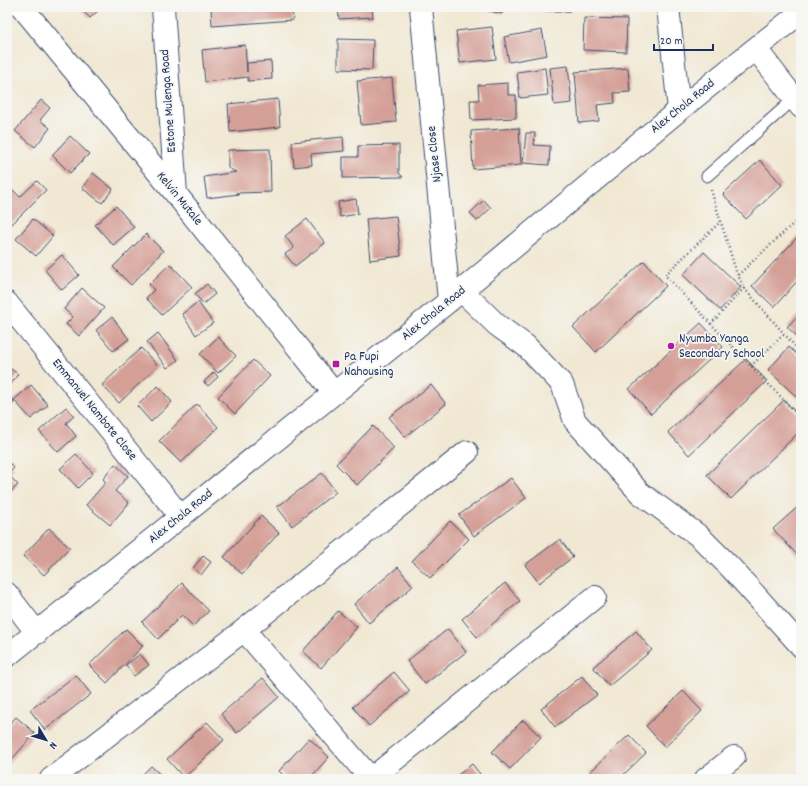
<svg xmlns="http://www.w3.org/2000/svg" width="808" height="786" font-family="Dekko,sans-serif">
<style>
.building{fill:#d49f96}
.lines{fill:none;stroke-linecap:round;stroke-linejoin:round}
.lane-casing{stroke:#3b4b70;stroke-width:13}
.street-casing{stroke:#3b4b70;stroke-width:24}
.path{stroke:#3b4b70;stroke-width:2.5;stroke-dasharray:1 3;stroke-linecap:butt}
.lane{stroke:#fff;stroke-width:11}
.street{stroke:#fff;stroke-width:22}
.poi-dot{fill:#b5179e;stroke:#f6f6f2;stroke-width:1.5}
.labels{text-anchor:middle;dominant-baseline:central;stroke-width:3.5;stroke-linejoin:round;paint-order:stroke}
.street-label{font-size:13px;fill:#1b2f5e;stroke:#f6f6f2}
.poi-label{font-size:13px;fill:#1b2f5e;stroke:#f6f6f2;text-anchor:start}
</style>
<rect width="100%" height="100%" fill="#f6f6f2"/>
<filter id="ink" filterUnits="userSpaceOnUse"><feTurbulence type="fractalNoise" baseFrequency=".025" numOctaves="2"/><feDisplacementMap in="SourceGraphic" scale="8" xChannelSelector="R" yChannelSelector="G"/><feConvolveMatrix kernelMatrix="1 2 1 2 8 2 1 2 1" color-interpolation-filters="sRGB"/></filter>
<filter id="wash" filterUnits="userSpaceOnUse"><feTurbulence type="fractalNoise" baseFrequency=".012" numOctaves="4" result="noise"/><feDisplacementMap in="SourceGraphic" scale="16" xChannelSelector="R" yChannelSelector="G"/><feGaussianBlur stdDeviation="0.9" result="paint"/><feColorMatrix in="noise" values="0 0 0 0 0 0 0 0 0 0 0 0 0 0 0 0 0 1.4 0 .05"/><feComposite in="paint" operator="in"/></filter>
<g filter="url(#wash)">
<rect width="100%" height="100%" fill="#f1e8d3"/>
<g id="blocks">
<path class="building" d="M79 7H102L90 18Z
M211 7H292L293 20 212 26Z
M338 7H372L373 17 339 19Z
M473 7H504L502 14Z
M545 7H570V11H545Z
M584 18 627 19 626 52 583 50Z
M492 27 496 59 460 63 456 31Z
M542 30 547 55 509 62 504 37Z
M338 39 373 40 372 70 338 69Z
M245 45 247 72V63L271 61 272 79 248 81V77L205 82 202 50Z
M568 66 572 103 554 105 550 68Z
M545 68 548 95 520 98 517 72Z
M628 68 630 92 614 93 615 103 597 105 599 121 579 123 575 72Z
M392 78 396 122 361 125 357 81Z
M508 83V95H516V118L471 120 470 100H479L478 85Z
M278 99 280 127 230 132 228 104Z
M41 100 50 108 40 120 50 128 35 147 15 131Z
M519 128 521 165 473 169 471 131Z
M526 133H535L534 145 550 146 549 165 523 163Z
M70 136 89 154 70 173 52 155Z
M343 137 344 151 311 154 312 165 294 167 292 142Z
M399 145V173L403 177 343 178V157H358V146Z
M270 149 271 192 236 193 239 194 207 198 204 177 236 172 228 168V150Z
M760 160 782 185 746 219 723 194Z
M93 173 113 189 102 203 82 188Z
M37 181 46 190 7 229V186L8 185 20 197Z
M356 199 358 214 340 217 338 202Z
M484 200 491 208 477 221 470 213Z
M116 206 134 227 113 245 95 225Z
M396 216 401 256 370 260 366 219Z
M33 219 53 236 36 256 16 239Z
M307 219 325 243 295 266 285 254 294 248 285 236Z
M801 233V277L774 307 752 286Z
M146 234 163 251 131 285 113 267Z
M704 252 741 287 720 310 683 275Z
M62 255 79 275 62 290 45 270Z
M644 261 666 286 596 352 573 327Z
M170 264 192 287 162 315 146 298 154 290 149 284Z
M207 284 215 294 203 304 195 294Z
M82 288 104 308 79 336 66 324 73 317 64 309Z
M198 302 213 323 196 335 182 314Z
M801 312V340L787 327Z
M112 317 129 339 113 351 96 330Z
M701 323 723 347 651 414 629 389Z
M158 333 178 360 167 368 147 342Z
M218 337 236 356 218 373 200 354Z
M789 347 801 358V401L768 370Z
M141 348 158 366 119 403 102 385Z
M746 359 767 381 689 455 668 432Z
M253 360 270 376 235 414 218 397Z
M7 366 18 374 7 390Z
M214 372 218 377 208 386 204 382Z
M31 385 48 405 31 419 14 400Z
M431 385 446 404 405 437 389 417Z
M158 386 172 402 151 422 137 406Z
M7 394 15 402 7 410Z
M784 400 801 418V430L731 499 707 475Z
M197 404 218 427 181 463 159 441Z
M66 407 74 416 66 423 76 436 58 452 39 431Z
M373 426 394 448 357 485 336 464Z
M76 454 93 473 78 488 60 469Z
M7 460 14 468 8 474 18 485 7 495Z
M115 464 128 476 115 491 129 503 110 525 86 505 106 482 103 479Z
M322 473 336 492 292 526 277 507Z
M511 478 526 498 474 536 459 515Z
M801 504V559L773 529Z
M261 516 279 533 242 574 224 557Z
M450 521 469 539 430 578 412 561Z
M49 528 70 548 44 575 23 556Z
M560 539 573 557 539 583 525 565Z
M203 556 211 562 201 575 193 568Z
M398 567 413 586 369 623 354 604Z
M182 583 209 611 193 626 182 615 158 639 142 622Z
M505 583 520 601 477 637 462 619Z
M338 611 357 627 321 668 303 651Z
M126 629 143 646 107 683 89 665Z
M448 629 466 652 425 684 407 661Z
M636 631 652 650 609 686 593 667Z
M140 654 149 665 134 676 126 665Z
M394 672 410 691 369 726 353 707Z
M76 675 91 694 45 730 30 710Z
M582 676 597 695 555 727 541 709Z
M263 678 279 697 237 733 221 714Z
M683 691 702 711 665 747 646 726Z
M16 717 35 733 7 765V727Z
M523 720 541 737 510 769 492 752Z
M207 722 224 740 184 778 167 759Z
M629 735 646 753 619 779H594L589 773Z
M309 738 329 757 309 779H287L279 771Z
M472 764 484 779H453Z
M151 766 165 779H138Z"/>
</g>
</g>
<g filter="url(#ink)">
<use href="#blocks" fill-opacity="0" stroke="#3b4b70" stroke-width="1"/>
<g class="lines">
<defs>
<path id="lane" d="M707 176 794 99"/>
<path id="street" d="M22 7 176 194 334 393
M163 7 176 194
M421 7 449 301
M668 7 679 110
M756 49 801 107
M462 291 497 325 526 346 562 384 575 421 640 493 699 536 731 568 801 646
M7 303 181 517
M7 594 37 633
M244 630 371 779 595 597
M7 656 449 301 679 110 801 12
M51 779 244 630 467 452
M706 779 734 757"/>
</defs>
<use href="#lane" class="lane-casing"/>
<use href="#street" class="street-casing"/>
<path class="path" d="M711 190 736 271 744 288 801 353
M738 275 794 223
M744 288 711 324 801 418
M711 324 665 275 720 222
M751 366 784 334"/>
<use href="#lane" class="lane"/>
<use href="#street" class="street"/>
</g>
</g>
<g class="poi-dot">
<circle cx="671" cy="346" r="4"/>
<rect x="332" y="360" width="8" height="8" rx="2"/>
</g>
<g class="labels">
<g class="street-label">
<text transform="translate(169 101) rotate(-94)">Estone Mulenga Road</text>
<text transform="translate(683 107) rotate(-39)">Alex Chola Road</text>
<text transform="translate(435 154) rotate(-96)">Njase Close</text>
<text transform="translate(179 199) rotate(51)">Kelvin Mutale</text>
<text transform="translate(434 314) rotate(-39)">Alex Chola Road</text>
<text transform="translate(94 410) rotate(51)">Emmanuel Nambote Close</text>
<text transform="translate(181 517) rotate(-39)">Alex Chola Road</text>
</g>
<g class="poi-label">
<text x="679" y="339">Nyumba Yanga<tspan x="679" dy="15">Secondary School</tspan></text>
<text x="344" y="357">Pa Fupi<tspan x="344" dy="15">Nahousing</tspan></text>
</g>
</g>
<rect width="808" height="786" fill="none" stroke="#f6f6f2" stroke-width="24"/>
<g transform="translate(46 740) rotate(128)" stroke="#f6f6f2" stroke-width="3" paint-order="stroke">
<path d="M0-3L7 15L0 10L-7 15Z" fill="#1b2f5e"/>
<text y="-6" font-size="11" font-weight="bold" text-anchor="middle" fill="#1b2f5e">N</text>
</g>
<path d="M654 44v6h59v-6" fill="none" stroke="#1b2f5e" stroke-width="2"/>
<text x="660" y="44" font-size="12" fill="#1b2f5e" stroke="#f6f6f2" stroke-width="3" paint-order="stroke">20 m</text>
</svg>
